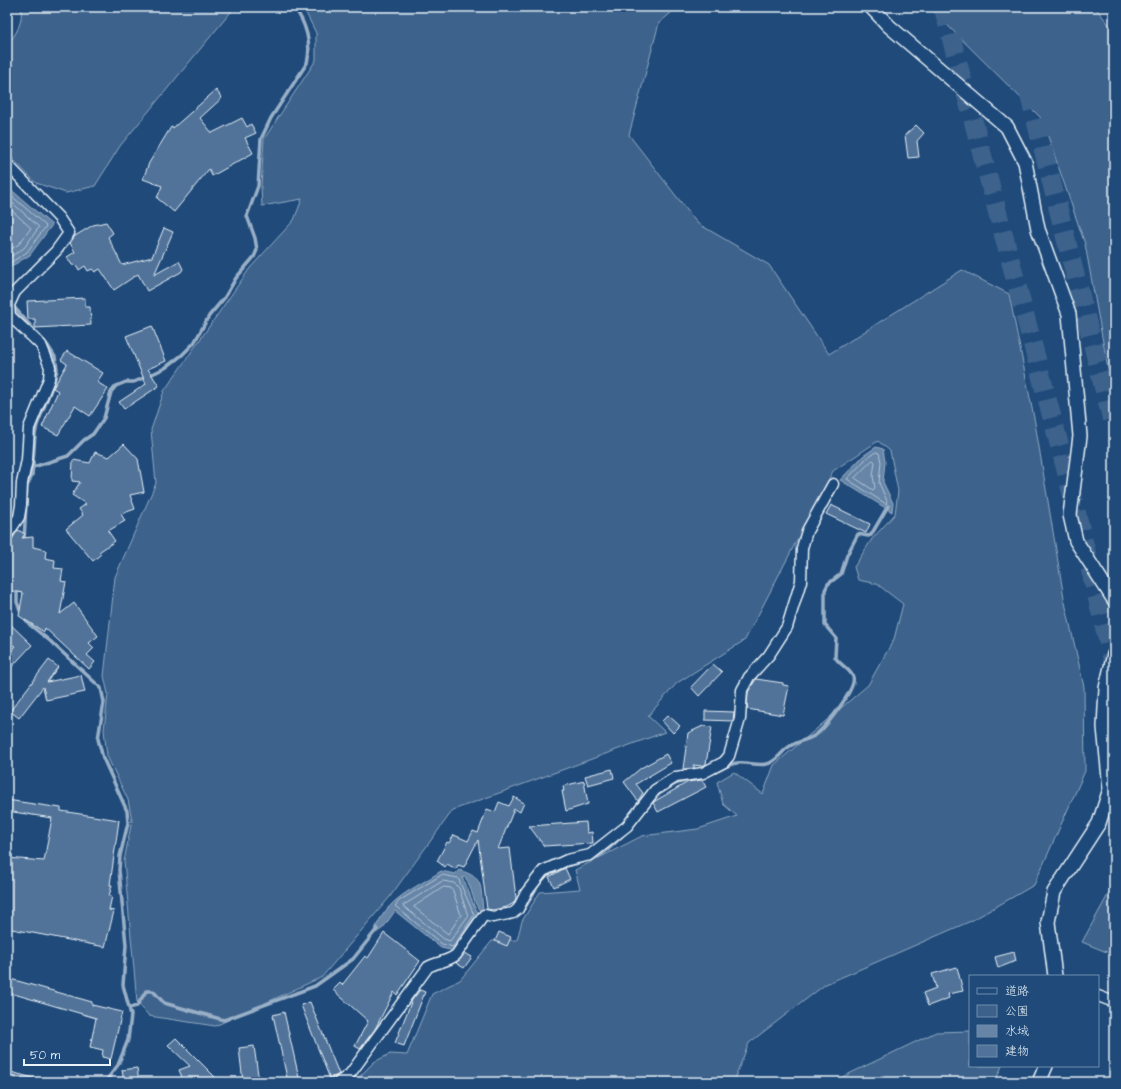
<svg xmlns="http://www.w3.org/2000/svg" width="1121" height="1089" font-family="'Architects Daughter','Klee One',sans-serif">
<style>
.green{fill:#3c628c;stroke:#92aac2}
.water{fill:#6685a7;stroke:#9ab0c7}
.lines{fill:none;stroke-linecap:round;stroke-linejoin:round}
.shore{stroke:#b4c6d8;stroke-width:1}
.stream{stroke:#9ab0c7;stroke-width:3.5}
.building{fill:#517399;stroke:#e8f1f8}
.motorway-tunnel{stroke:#3d638d;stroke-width:19;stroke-dasharray:19 10;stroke-linecap:butt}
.minor-casing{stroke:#e8f1f8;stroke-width:13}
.tertiary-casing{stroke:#e8f1f8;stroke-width:16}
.minor{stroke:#1f4a7a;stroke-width:10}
.tertiary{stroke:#1f4a7a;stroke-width:13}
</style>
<rect width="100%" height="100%" fill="#1f4a7a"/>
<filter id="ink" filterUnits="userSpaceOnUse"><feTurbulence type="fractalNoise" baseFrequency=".025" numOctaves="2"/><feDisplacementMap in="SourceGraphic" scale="8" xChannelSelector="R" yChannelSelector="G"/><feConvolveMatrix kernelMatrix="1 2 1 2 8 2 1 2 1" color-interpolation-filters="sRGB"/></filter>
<g filter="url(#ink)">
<path class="green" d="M21 7H235L120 146 95 186 66 193 36 183 7 153V45C17 34 23 22 21 7Z
M303 7H678L659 23 629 135 697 223 769 265 829 354 962 270 1009 294 1035 423 1064 598 1084 687 1085 771 1034 885 971 921 826 984 749 1043 733 1082H354L374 1062 390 1054 407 1055 432 994 460 980 492 941 517 940 522 921 540 892 580 889 575 870 642 836 698 829 737 816 723 804 717 782 734 772 763 794 774 765 868 685 894 639 903 604 877 584 858 580 854 567 872 539 895 514 898 491 890 451 878 441 833 471 745 640 677 683 648 716 665 732 453 810 389 898 322 977 215 1026 149 1016 137 1002 124 861 132 820 128 800 107 756 104 730 108 694 104 676 115 577 156 483 151 430 164 391 250 268 294 220 302 199 262 206 261 187 264 139 316 60V33Z
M929 7H1095L1114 31V402L1085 244 1042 119Z
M1114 884V955L1082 942Z
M970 1031V1066H1002L995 1082H832L936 1032Z"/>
<path class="water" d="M7 186 52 225 30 255 7 269Z
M876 447 883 449 885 462 883 482 893 503 892 512 840 480 863 456Z
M459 870C485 878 480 886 483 909L482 913C472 903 473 888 465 877L462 878C471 889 470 904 480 915L455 951 441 948 395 911 383 928 376 933 374 932C387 897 413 890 441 871L455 874Z"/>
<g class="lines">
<path class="shore" d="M7 192 46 226 27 252 7 265
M7 198 39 227 24 248 7 259
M7 206 31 228 19 244 7 252
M876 452 879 453 881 462 879 483 887 501 886 504 847 479 866 459Z
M873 460 875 462 873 476 875 488 873 490 855 478Z
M442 875 458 878 474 915 453 947 442 944 395 906 399 901Z
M443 881 454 883 459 888 468 916 450 941 444 939 403 906Z
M444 887 451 888 453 891 461 915 448 934 414 907Z"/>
<path class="stream" d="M7 8V22
M10 306H13L48 346 55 357 57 369 54 382 37 425 35 435 32 475 27 486 24 541
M33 467 68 456 84 440 93 434 104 418 111 392 116 386 126 382H134L146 377 165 368 182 355 194 343 209 316 225 297 236 278 254 257 257 250 255 238 247 216 258 186 261 139 271 118 307 63C312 44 306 23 294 7
M17 587V602L21 613 30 625 50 641 101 688 104 702 98 739 103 758 127 811 128 823 120 856 119 870 126 945 123 985 131 1015 128 1040 118 1065 105 1082
M709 774C719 772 727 764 737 763 747 762 758 766 767 764 776 762 780 754 786 749 794 742 805 741 814 736 824 730 857 688 853 677 850 669 840 665 835 657L836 638 825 625V590L828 584 841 574 847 555 858 534 868 536 871 535 888 506
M654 797 675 784 690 779
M510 919C530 911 530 891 545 877 558 864 581 865 597 857 607 852 617 841 625 833
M129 1008 137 1006 146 991H153L164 1003 224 1020 315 986 353 959 377 929"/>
</g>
<path class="building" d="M216 90 222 98 200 118 212 133 242 118 247 127 251 124 256 133 245 138 253 153 212 176 209 169 174 212 157 198 162 186 143 179 149 163 171 127 173 128Z
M916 125 924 133 917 141 919 157 908 158 905 135Z
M106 222 113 233 108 237 122 265 152 257 164 228 173 232 154 275 179 261 183 269 181 272 147 291 138 274 114 290 100 269 95 272 92 269 88 271 85 266 79 270 77 266 72 265 67 257 75 252 70 243 75 236 93 225Z
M85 298V307H90L91 325 35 328V319H28L27 301Z
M152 326 166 361 148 369 159 386 124 409 119 402 146 384 126 336Z
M67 351 103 373 97 382 108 389 90 416 75 406 58 435 42 427 58 391 53 388 67 364 61 360Z
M124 444 138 459 144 492 130 495 135 509 121 514 125 521 108 531 115 541 99 552 101 554 93 561 66 529 83 515 79 509 86 504 72 495 80 482 72 481 73 460 90 463 95 452 109 457Z
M831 505 870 524 866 533 826 514Z
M18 530 25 534 22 538 33 537V547L46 550 45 558 55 560 54 568 63 569 61 581 66 582 60 614 74 603 98 636 89 643 94 648 87 655 95 662 89 669 45 628 44 632 19 616 23 593 7 590V541L12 539Z
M7 621 32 645 7 672V655L15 646 7 643Z
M49 660 58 667 47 682 81 675 85 692 46 700 43 687 19 718 10 711Z
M713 664 722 672 699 696 691 687Z
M756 679 783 683V685L789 686 783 715 747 709 748 692Z
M705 711 734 712 733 721 705 720Z
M668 715 680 726 673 733 662 721Z
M703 726 712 727 706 764 702 766 693 765 695 768 683 769 688 733Z
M666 754 671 763 636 784 643 793 638 801 624 782 641 768Z
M612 769 614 778 588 785 585 776Z
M702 780 706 787 658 812 653 803 655 801 688 782Z
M584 781 588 804 566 811 562 791H564L563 786Z
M514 797 524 803 520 812 514 809 498 849 510 848 516 898 514 903 507 907 493 910 487 909 478 840 464 867 458 865 456 869 447 864 445 867 437 861 447 842 449 843 454 835 468 841 473 831 478 833 487 809 495 812 499 802 509 806Z
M7 800 61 808V811L119 820 110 885H112L109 896H112L109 910 114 911 105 947 7 928V858L44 861 52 818 7 811Z
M586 822 587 833 592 832 593 843 544 846 529 826Z
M565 868 570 879 554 887 549 877Z
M499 932 511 937 507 946 495 941Z
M384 933 420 961 397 995 394 992 375 1029 360 1049 355 1046 368 1021 333 990 340 983 342 985 365 956 368 958Z
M1014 952 1016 961 998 968 995 957Z
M465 953 472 957 464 968 456 963Z
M957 967 963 991 948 994 949 998 928 1006 923 993 936 988 932 974Z
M7 978 92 1002V1005L122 1012 111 1059 102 1057 103 1050 90 1047 96 1018 7 992Z
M420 990 425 992 404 1046 395 1043 412 1000Z
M310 1002 339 1074 330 1079 301 1005Z
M284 1012 300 1082H288L273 1015Z
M176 1038 220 1082H184L179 1070 190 1066 168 1045Z
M254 1046 259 1082H243L239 1048Z
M137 1068 139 1082H124L122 1070Z
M7 1071 37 1079 36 1082H7Z"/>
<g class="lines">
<path class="motorway-tunnel" d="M943 7 1066 470 1114 666
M1007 7 1114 428"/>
<defs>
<path id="minor" d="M7 164 59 218 69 233 56 251 15 292 9 305 10 316 41 345 50 367 49 379 29 428 27 460 22 483 21 505 19 517 7 535
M1098 996 1114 1002
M339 1082 350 1074 428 967C437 962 447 962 456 955L484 915 493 917 513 913 518 909 526 893 543 871 567 860 590 855 627 826 655 790 676 777 703 773 724 762 729 756 740 719 742 690 749 677 769 655 787 627 801 581 802 548 807 531 833 484"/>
<path id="tertiary" d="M871 7 889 26 1007 127 1025 162 1038 229 1069 314 1080 436 1070 515 1076 541 1114 600
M1055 976 1048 922 1054 892 1099 823 1110 789 1104 727 1106 688 1114 654
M1039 1082 1046 1066"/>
</defs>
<use href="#minor" class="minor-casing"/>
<use href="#tertiary" class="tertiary-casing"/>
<use href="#minor" class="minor"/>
<use href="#tertiary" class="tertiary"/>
</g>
</g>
<rect width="1121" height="1089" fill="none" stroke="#1f4a7a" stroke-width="24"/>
<rect x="12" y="12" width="1097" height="1065" fill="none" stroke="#e8f1f8" stroke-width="1.5" filter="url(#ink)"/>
<rect x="969" y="975" width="130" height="92" fill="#1f4a7a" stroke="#6f8dac"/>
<rect x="977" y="988" width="20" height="6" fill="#1f4a7a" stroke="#6f8dac"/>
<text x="1005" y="995" font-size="12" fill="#e8f1f8">道路</text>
<rect x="977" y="1005" width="20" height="12" fill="#3c628c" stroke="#6f8dac"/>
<text x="1005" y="1015" font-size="12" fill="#e8f1f8">公園</text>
<rect x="977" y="1025" width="20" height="12" fill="#6685a7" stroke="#6f8dac"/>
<text x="1005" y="1035" font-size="12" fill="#e8f1f8">水域</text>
<rect x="977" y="1045" width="20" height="12" fill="#517399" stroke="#6f8dac"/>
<text x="1005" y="1055" font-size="12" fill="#e8f1f8">建物</text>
<path d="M24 1059v6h86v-6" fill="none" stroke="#e8f1f8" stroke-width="2"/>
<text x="30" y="1059" font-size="12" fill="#e8f1f8" stroke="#1f4a7a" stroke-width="3" paint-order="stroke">50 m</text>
</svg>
